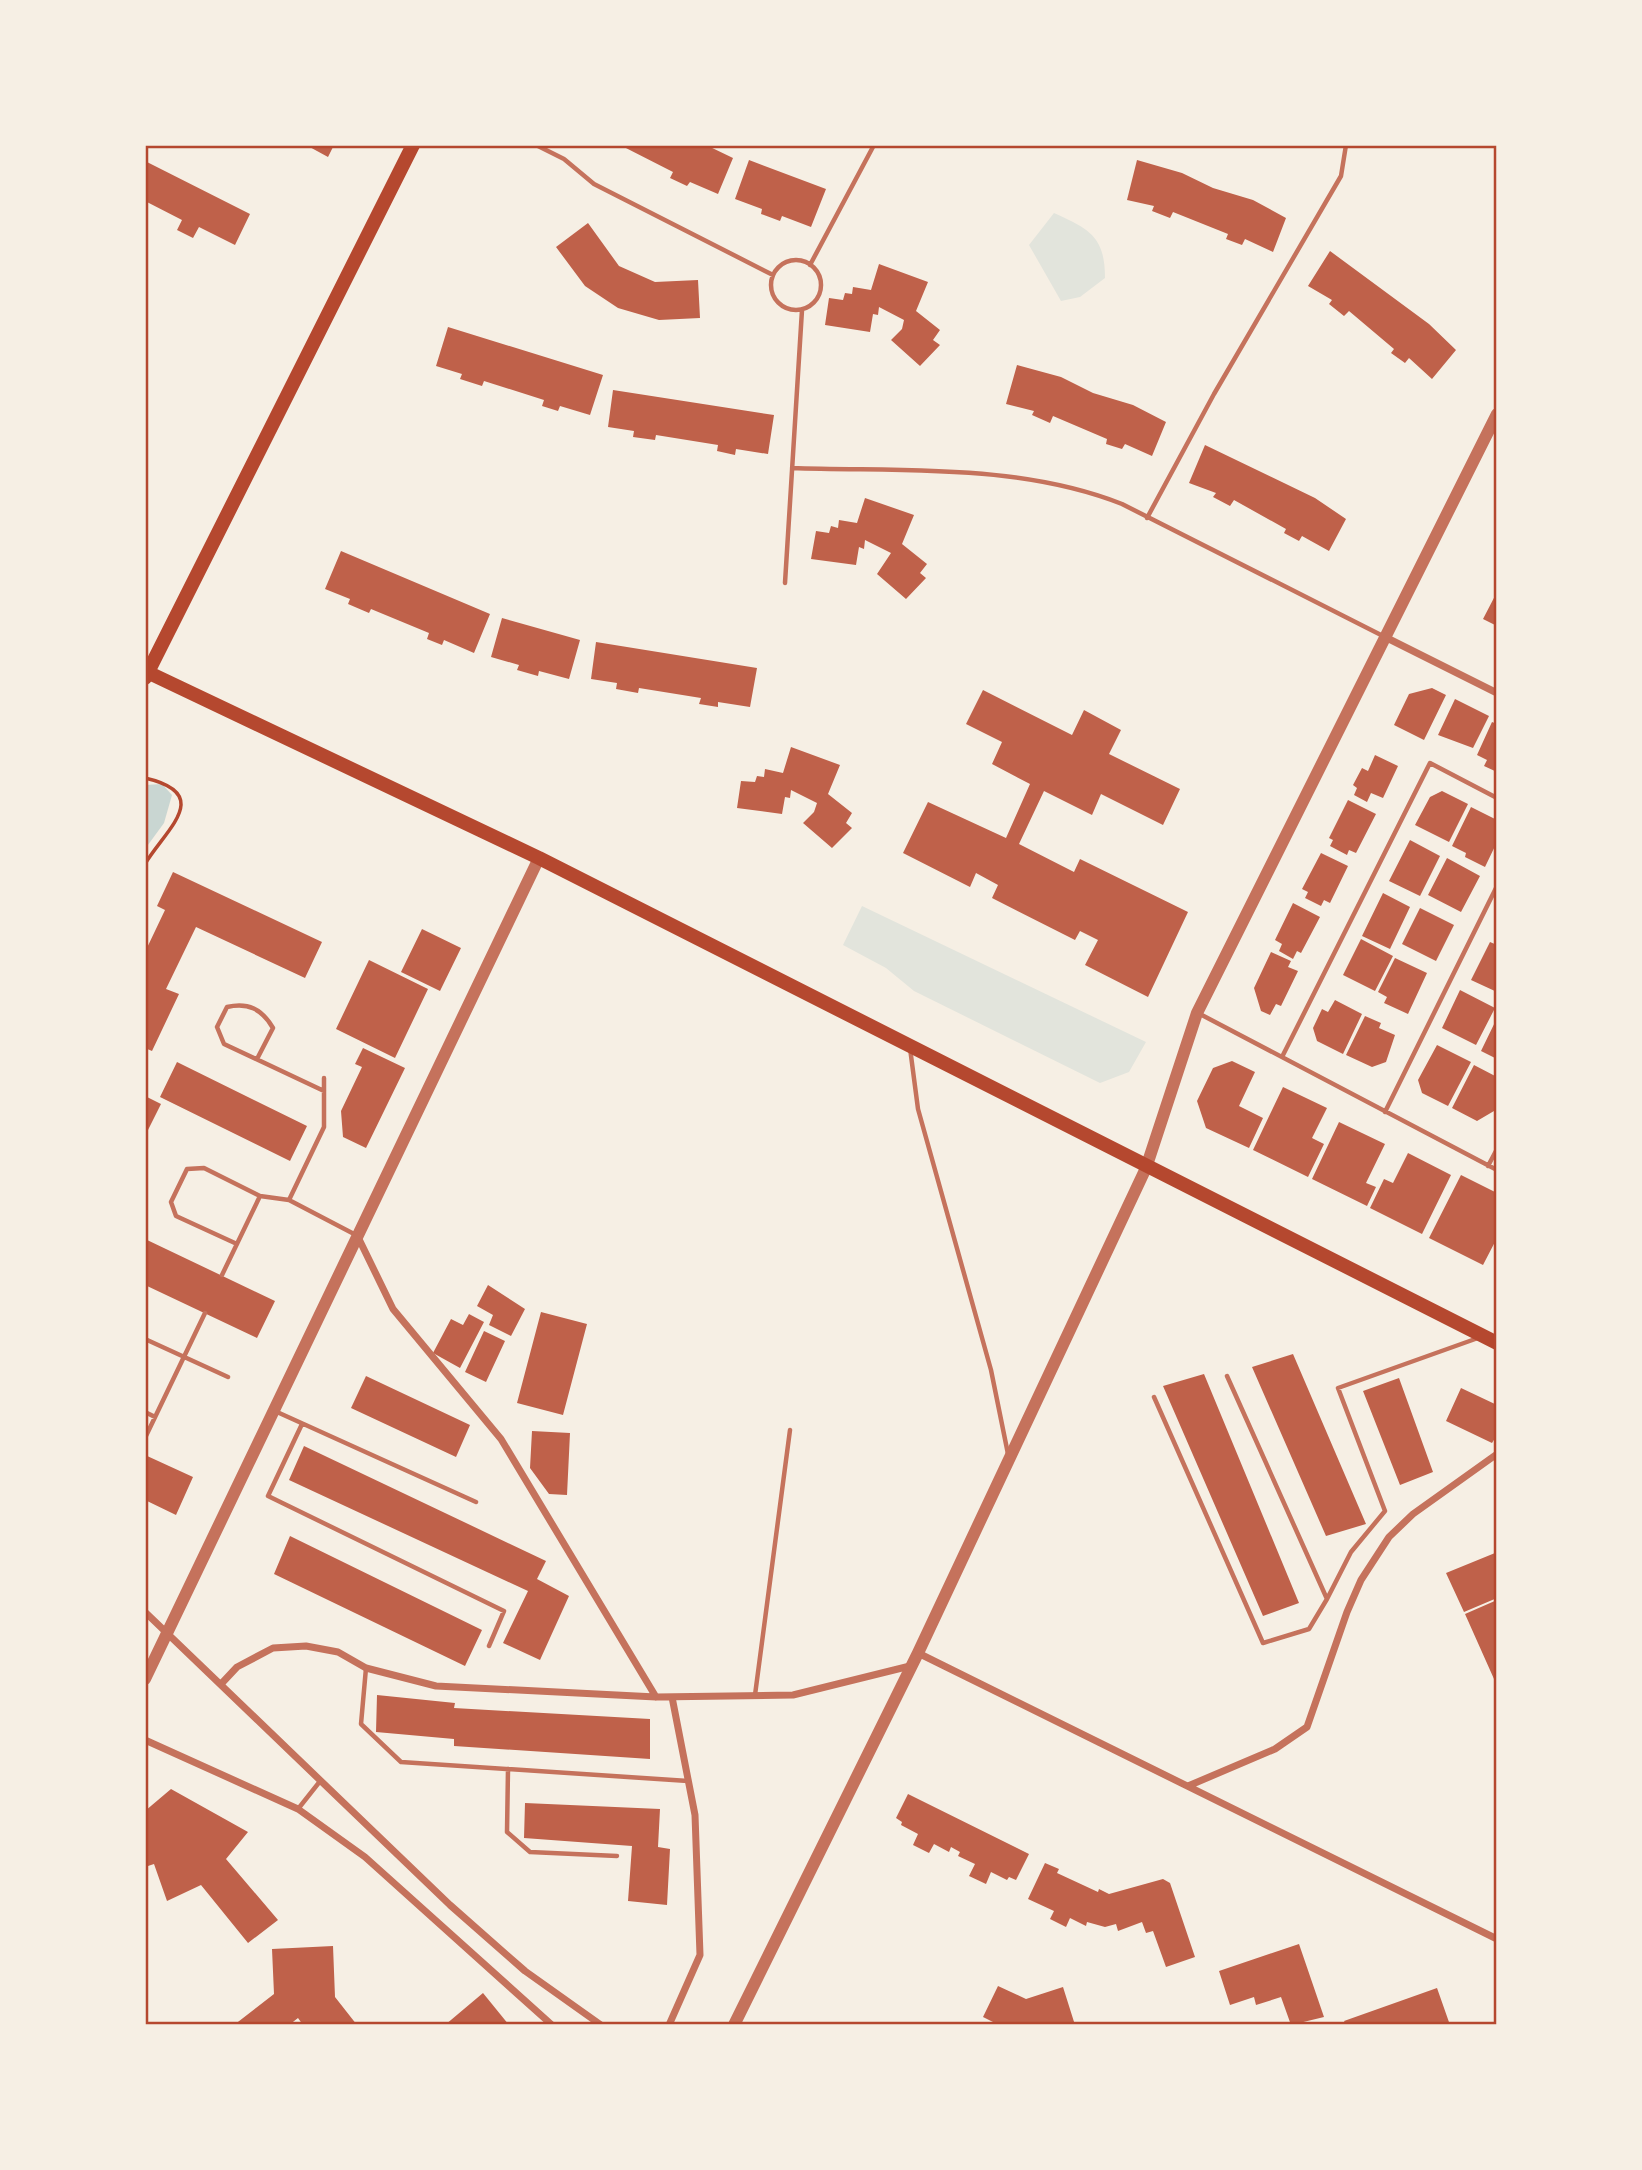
<svg xmlns="http://www.w3.org/2000/svg" width="1642" height="2170" font-family="'PT Serif',serif">
<style>
.green{fill:#e2e4dc}
.water{fill:#c9d6d2}
.building{fill:#bf614a}
.lines{fill:none;stroke-linecap:round;stroke-linejoin:round}
.path{stroke:#b5482f;stroke-width:3.5}
.service{stroke:#c5725c;stroke-width:4.5}
.minor{stroke:#c5725c;stroke-width:7}
.tertiary{stroke:#c5725c;stroke-width:12}
.secondary{stroke:#b5482f;stroke-width:14}
.neatline{fill:none;stroke:#b5482f;stroke-width:2.5}
</style>
<rect width="100%" height="100%" fill="#f6efe4"/>
<path class="green" d="M1054 213C1089 229 1105 236 1105 278L1080 297 1061 301 1029 245Z
M862 906 1146 1042 1129 1072 1100 1083 914 991 886 968 843 945Z"/>
<path class="water" d="M162 784 172 795 164 823 145 849V785Z"/>
<path class="building" d="M306 145H334L328 157Z
M620 145H706L733 158 718 194 690 182 687 186 670 178 673 172Z
M749 160 826 189 811 227 782 216 780 221 761 214 762 209 735 199Z
M1137 160 1182 173 1213 188 1253 200 1286 218 1273 252 1245 239 1242 245 1226 239 1228 234 1173 212 1170 218 1152 211 1154 206 1127 200Z
M145 161 250 214 235 245 199 227 193 238 177 230 182 220 145 201Z
M588 223 619 266 655 282 698 280 700 318 659 320 618 308 585 286 556 247Z
M1330 251 1429 324 1456 350 1432 379 1409 358 1405 363 1391 353 1394 349 1349 311 1344 316 1329 304 1332 300 1308 286Z
M879 264 928 282 916 311 940 330 933 340 940 345 920 366 891 340 902 329 904 320 879 307 878 315 873 314 870 332 825 325 829 298 843 300 845 293 852 294 853 287 871 290Z
M448 327 603 375 590 415 560 406 558 411 542 406 544 400 484 381 482 386 460 379 462 374 436 366Z
M1017 365 1061 377 1093 393 1133 405 1166 422 1152 456 1125 444 1122 449 1106 444 1107 439 1053 416 1050 423 1032 415 1034 411 1006 404Z
M613 390 774 415 768 454 736 449 735 455 717 451 718 445 656 435 655 440 633 437 634 431 608 427Z
M1205 445 1315 498 1346 519 1329 551 1302 536 1299 541 1284 533 1286 529 1234 500 1230 506 1213 497 1216 493 1189 483Z
M865 498 914 515 902 544 927 564 920 573 926 578 906 599 877 574 891 553 865 540 864 549 859 547 856 565 811 559 816 531 829 533 831 526 838 528 839 520 857 523Z
M341 551 490 614 474 653 444 640 442 645 427 639 429 633 371 609 369 613 348 604 350 599 325 589Z
M1497 592V626L1483 619Z
M502 618 580 640 569 679 539 671 538 676 517 670 519 665 491 657Z
M596 642 757 668 750 707 718 702V707L699 704 701 698 639 688 638 693 616 689 617 683 591 679Z
M1432 688 1446 695 1424 740 1394 725 1409 694Z
M983 690 1072 735 1084 710 1121 730 1109 754 1180 789 1163 825 1101 794 1092 815 1044 791 1019 844 1074 872 1080 859 1188 912 1148 997 1085 965 1098 940 1080 931 1075 940 992 898 998 885 976 873 970 887 903 853 928 802 1006 838 1030 784 992 764 1002 742 966 724Z
M1455 699 1489 716 1473 748 1438 735Z
M1492 722 1497 724V772L1484 766 1487 760 1477 755Z
M791 747 840 765 828 794 852 813 846 823 852 828 832 848 803 823 814 812 817 803 791 790 790 798 785 797 782 814 737 808 741 781 755 782 757 776 764 777 765 769 783 773Z
M1375 755 1398 766 1383 798 1371 793 1367 802 1354 795 1357 788 1353 785 1362 768 1368 771Z
M1442 791 1468 804 1449 842 1415 825 1430 797Z
M1348 800 1376 814 1356 853 1349 850 1347 855 1330 846 1333 840 1329 838Z
M1471 807 1497 820V842L1485 867 1465 857 1466 853 1452 846Z
M1410 840 1440 856 1420 896 1389 881Z
M1321 853 1348 866 1330 903 1324 900 1321 906 1305 898 1308 892 1302 889Z
M1447 858 1480 876 1461 912 1428 895Z
M173 872 322 942 305 978 196 927 166 989 179 994 152 1051 145 1048V952L165 910 157 906Z
M1383 893 1410 907 1390 949 1362 936Z
M1293 903 1320 917 1301 953 1297 951 1293 959 1279 951 1282 944 1275 940Z
M1420 908 1454 925 1436 961 1402 944Z
M422 929 461 948 440 991 401 972Z
M1361 939 1393 956 1375 991 1343 975Z
M1490 942 1497 945V992L1471 980Z
M1271 952 1291 961 1288 967 1298 971 1281 1006 1276 1004 1270 1015 1261 1011 1254 988Z
M1395 958 1427 973 1408 1014 1384 1003 1387 997 1378 992Z
M369 960 428 989 395 1058 336 1029Z
M1460 990 1495 1008 1476 1045 1442 1028Z
M1335 1000 1362 1014 1343 1054 1317 1041 1313 1028 1322 1009 1328 1012Z
M1365 1016 1381 1023 1379 1028 1395 1035 1386 1062 1372 1067 1346 1055Z
M1497 1018V1059L1481 1051Z
M1437 1045 1471 1062 1448 1106 1422 1093 1418 1080Z
M363 1048 405 1068 366 1148 343 1137 341 1111 362 1067 355 1064Z
M1232 1061 1255 1072 1239 1106 1263 1118 1249 1148 1206 1128 1197 1101 1213 1068Z
M177 1062 307 1126 290 1161 160 1097Z
M1474 1065 1497 1077V1104L1494 1111 1477 1121 1452 1108Z
M1283 1087 1327 1108 1312 1138 1324 1144 1308 1177 1253 1150Z
M145 1096 161 1104 145 1136Z
M1339 1122 1385 1144 1366 1183 1376 1187 1367 1206 1312 1179Z
M1408 1153 1451 1175 1422 1234 1370 1208 1384 1179 1393 1183Z
M1461 1175 1497 1193V1238L1483 1265 1429 1238Z
M145 1239 275 1301 257 1338 145 1285Z
M488 1285 525 1309 511 1336 489 1325 493 1315 477 1306Z
M541 1312 587 1324 563 1415 517 1403Z
M469 1314 484 1322 460 1368 433 1353 451 1319 463 1325Z
M484 1331 505 1341 486 1382 465 1372Z
M1293 1354 1366 1524 1326 1536 1252 1367Z
M1204 1374 1299 1603 1263 1616 1163 1386Z
M366 1376 470 1425 456 1457 351 1408Z
M1399 1378 1433 1472 1400 1485 1363 1391Z
M1461 1388 1497 1405V1435L1492 1443 1446 1421Z
M532 1431 570 1433 567 1495 549 1494 530 1468Z
M304 1446 546 1561 537 1579 569 1596 540 1660 503 1643 528 1591 289 1480Z
M145 1455 193 1477 176 1515 145 1500Z
M290 1536 482 1630 465 1666 274 1574Z
M1495 1553 1497 1598 1464 1612 1446 1573Z
M1497 1600V1678L1494 1679 1465 1614Z
M377 1695 455 1703 454 1708 650 1719V1759L454 1746V1739L376 1732Z
M171 1789 248 1832 226 1859 278 1920 248 1943 201 1885 167 1901 154 1864 145 1867V1811Z
M908 1794 1029 1854 1016 1880 1009 1877 1007 1880 991 1872 986 1884 969 1876 975 1864 958 1856 960 1852 951 1847 949 1852 934 1844 929 1853 913 1845 918 1834 901 1825 902 1822 896 1818Z
M525 1803 660 1809 658 1847 670 1849 667 1905 628 1901 632 1846 524 1838Z
M1045 1863 1059 1869 1057 1873 1098 1892 1099 1889 1109 1894 1163 1879 1170 1883 1195 1957 1166 1967 1153 1931 1146 1933 1142 1922 1118 1931 1116 1924 1105 1927 1087 1922 1086 1926 1070 1918 1066 1927 1050 1919 1054 1911 1028 1899Z
M1299 1944 1324 2017 1291 2025 1281 1997 1256 2005 1254 1997 1230 2005 1219 1971Z
M333 1946 335 1997 357 2025H303L298 2018 289 2025H234L274 1994 272 1949Z
M998 1986 1026 1999 1063 1987 1075 2025H999L983 2017Z
M1437 1988 1450 2025H1346L1344 2021Z
M483 1993 509 2025H445Z"/>
<g class="lines">
<path class="path" d="M145 778C215 794 165 830 145 864"/>
<path class="service" d="M536 145 564 159 594 184 773 275
M771 285a25 25 0 1 1 50 0a25 25 0 1 1-50 0Z
M810 265 874 145
M792 468C902 472 1018 463 1122 504L1385 637
M1147 518 1214 394 1341 176 1346 145
M785 583 802 310
M1198 1013 1497 1170
M910 1048 918 1109 991 1370 1008 1454
M1282 1057 1430 763 1497 798
M257 1059 273 1028C262 1009 248 1002 227 1007L217 1027 224 1044 324 1091
M1385 1112 1497 886
M1488 1166 1497 1149
M289 1200 324 1127V1078
M237 1244 176 1216 171 1202 187 1169 204 1168 260 1196
M222 1275 260 1196 289 1200 356 1235
M145 1339 228 1377
M1227 1376 1327 1599 1351 1552 1385 1511 1338 1388 1478 1338
M1154 1397 1263 1643 1309 1629 1327 1599
M145 1412 155 1417
M277 1412 476 1502
M302 1424 268 1496 504 1611 489 1646
M145 1438 205 1313
M366 1668 361 1724 401 1762 688 1781
M755 1695 790 1430
M508 1769 507 1832 530 1852 617 1856
M298 1809 321 1780"/>
<path class="minor" d="M1385 637 1497 693
M357 1235 393 1309 501 1439 656 1697
M145 1612 450 1905 525 1971 601 2025
M918 1653 1497 1939
M222 1683 237 1667 273 1648 306 1646 338 1652 366 1668 436 1686 656 1697 793 1695 910 1666
M145 1740 298 1809 365 1857 552 2025
M1188 1786 1275 1749 1307 1727 1347 1612 1361 1580 1389 1537 1413 1514 1497 1454
M145 2024 146 2025
M669 2025 700 1955 695 1815 672 1697"/>
<path class="tertiary" d="M145 1679 539 858
M734 2025 918 1653 1146 1168 1197 1013 1497 414"/>
<path class="secondary" d="M145 671 539 858 1497 1343
M145 678 413 145"/>
</g>
<rect width="1642" height="2170" fill="none" stroke="#f6efe4" stroke-width="294"/>
<rect x="147" y="147" width="1348" height="1876" class="neatline"/>
</svg>
